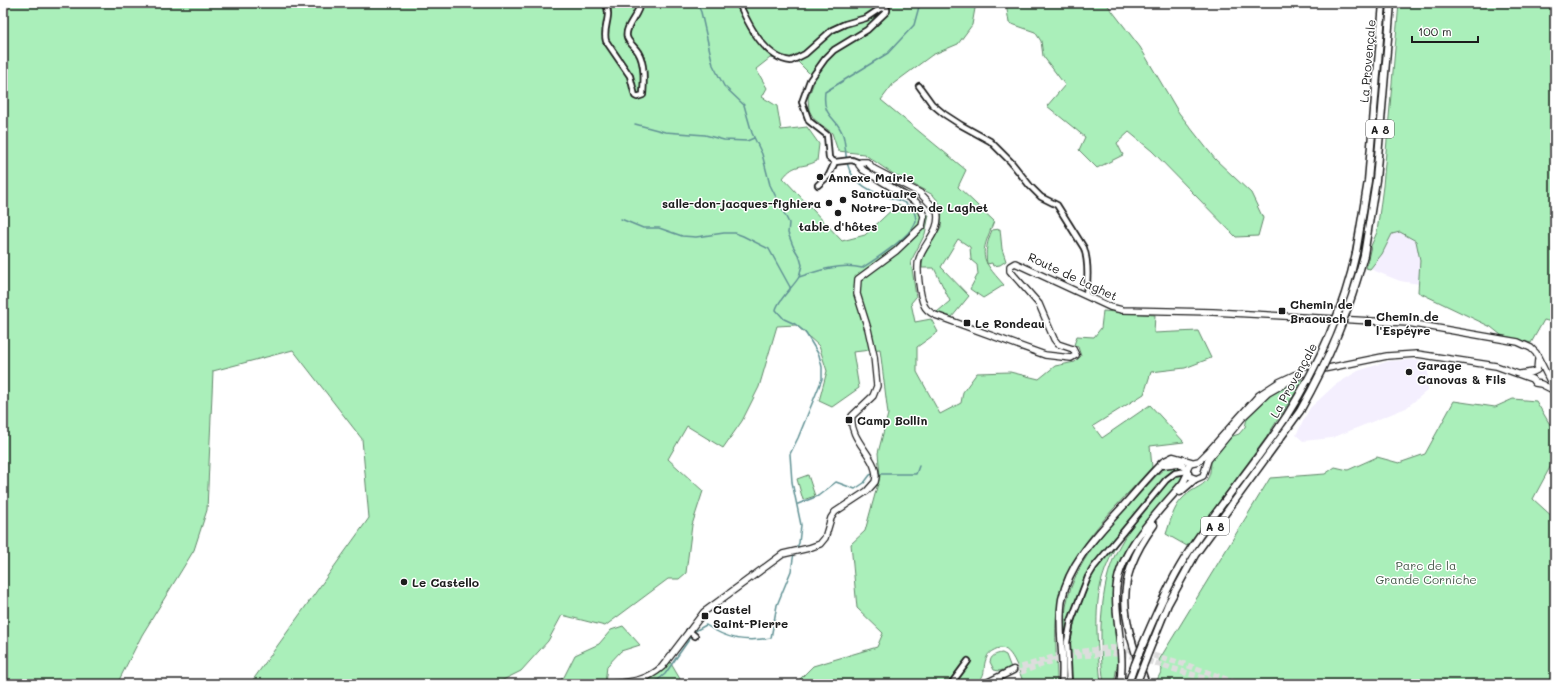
<svg xmlns="http://www.w3.org/2000/svg" width="1558" height="687" font-family="Mali,sans-serif">
<style>
.built{fill:#f4effe}
.green{fill:#aaefba;stroke:#63866b}
.lines{fill:none;stroke-linecap:round;stroke-linejoin:round}
.stream{stroke:#609194;stroke-width:1.5}
.highway-tunnel{stroke:#ddd;stroke-width:6;stroke-dasharray:6 3;stroke-linecap:butt}
.minor-casing{stroke:#1c1c1c;stroke-width:8}
.major-casing{stroke:#1c1c1c;stroke-width:8}
.highway-casing{stroke:#1c1c1c;stroke-width:9}
.minor{stroke:#fff;stroke-width:4.5}
.major{stroke:#fff;stroke-width:5.5}
.highway{stroke:#fff;stroke-width:6}
.highway-bridge-casing{stroke:#1c1c1c;stroke-width:9;stroke-linecap:butt}
.highway-bridge{stroke:#fff;stroke-width:6}
.poi-dot{fill:#1c1c1c;stroke:#fff;stroke-width:1.5}
.labels{text-anchor:middle;dominant-baseline:central;stroke-width:3;stroke-linejoin:round;paint-order:stroke}
.shield{fill:#fff;stroke:#606060;stroke-width:1}
.shield-label{font-size:11px;font-weight:bold;fill:#1c1c1c}
.street-label{font-size:12px;fill:#1c1c1c;stroke:#fff}
.poi-label{font-size:12px;font-weight:bold;fill:#1c1c1c;stroke:#fff;text-anchor:start}
.park-label{font-size:12px;fill:#475b4b;stroke:#fff}
</style>
<rect width="100%" height="100%" fill="#fff"/>
<filter id="ink" filterUnits="userSpaceOnUse"><feTurbulence type="fractalNoise" baseFrequency=".025" numOctaves="2"/><feDisplacementMap in="SourceGraphic" scale="8" xChannelSelector="R" yChannelSelector="G"/><feConvolveMatrix kernelMatrix="1 2 1 2 8 2 1 2 1" color-interpolation-filters="sRGB"/></filter>
<g filter="url(#ink)">
<path class="built" d="M1400 232 1416 241 1420 260 1419 284 1400 281 1370 269 1382 254 1392 234Z
M1408 360 1428 361V390L1406 408 1332 438 1303 441 1296 435 1310 408 1335 385 1358 371 1389 361Z"/>
<path class="green" d="M3 3H976L972 25 958 44 932 55 893 84 881 100 966 170 958 187 994 221C980 256 979 257 1004 285L983 298 970 289 978 274 977 265 971 260 970 247 958 239 941 267 969 296 952 317 937 312 950 301 934 268H922L923 257 941 227 942 206 933 195 890 172 864 154 838 151 832 133 814 119 809 110 808 98 815 79 798 62 770 58 756 69 767 88 762 97 777 106 781 130 807 127 819 144 817 161C802 169 795 162 783 178L842 241 865 235 898 204 909 210 929 215 925 234 911 261 916 297 911 303 915 322 931 319 938 332 917 347V372L940 414 961 403 963 392 977 373 1010 372 1039 379 1055 366 1075 362 1081 356 1078 347 1074 345 1077 336 1094 337 1101 328 1103 311 1155 315 1154 333 1198 331 1211 358 1185 368 1151 372 1144 394 1093 426 1102 438 1150 405 1184 442 1150 446 1152 467C1115 509 1064 552 1057 610 1054 634 1057 660 1057 684H1024C1019 673 1012 642 996 649 992 651 988 653 987 657 981 669 989 674 975 684H795L813 666 877 647 883 633 857 608 851 544 865 531 880 476 878 453 888 414 880 349 853 352 859 388 832 407 819 401 827 371 819 346 796 325 777 326 759 387 742 421 723 448 687 426 668 459 703 491 692 525 686 573 679 579H668L605 626 562 615 548 641 521 671 495 684H250L369 518 362 439 293 350 213 371 207 510 194 550 142 635 117 684H3Z
M1006 3H1106L1140 47 1179 113 1215 159 1251 193 1263 218 1258 236 1236 237 1152 151 1129 132 1117 143 1123 155 1097 168 1079 150 1085 137 1047 106 1065 85 1043 56 1041 41 1035 32 1009 23Z
M1399 3H1555V323L1544 320 1531 343 1501 335 1491 327 1418 292 1420 260 1416 241 1400 232 1392 234 1382 254 1370 269 1366 268 1371 246 1377 232 1383 186Z
M1000 229 1002 249 1006 261 1000 265 993 266 992 263 987 264C985 251 987 242 992 230Z
M1304 379 1266 438 1187 546 1166 534C1170 523 1173 508 1182 499 1198 482 1211 490 1211 460L1230 437 1239 434 1245 427 1247 418 1268 397 1292 383Z
M1513 399 1536 401 1555 433V458L1533 499 1555 519V684H1155L1162 670 1159 660 1270 478 1325 474 1335 467 1348 470 1377 457 1399 463 1425 454 1454 401 1495 407Z
M1174 466 1182 470 1163 481 1090 570 1070 616 1065 644C1065 632 1064 620 1066 607 1074 555 1123 513 1157 475L1165 468Z
M1183 474V477C1162 505 1119 547 1114 581 1110 607 1116 634 1118 660L1114 684H1104C1101 665 1101 645 1101 626 1104 567 1115 546 1151 501 1159 491 1168 475 1183 474Z
M808 475 815 496 803 500 797 479Z
M1119 539C1113 552 1106 565 1102 579 1093 612 1098 650 1101 684H1072L1070 646 1076 615 1095 569Z
M623 626 640 645 621 651 607 666 605 684H555L564 677 575 655 599 644 611 630Z
M1002 653 1006 655 1011 668 999 671 994 670 990 662C991 656 995 654 1002 653Z
M670 662 683 684H644Z"/>
<g class="lines">
<path class="stream" d="M697 3 701 12 713 65 724 86 744 105 752 133 762 154 770 185 789 223 788 233 793 246 800 258 802 265 799 277
M635 124 665 132 705 135 724 140 747 141 754 138
M621 219 643 228H659L682 236 696 237 724 233H735L743 236 769 249 790 287V290
M877 474H916L919 466
M798 504 818 496 836 482 855 489 864 483 870 475 873 474
M796 550 799 543 801 525 792 482 790 454 798 438 822 379V367L819 355 805 332 795 324 784 319 776 310C777 301 794 286 799 277 820 270 841 263 862 268 876 259 912 236 916 221 916 201 895 200 881 195 871 191 859 184 853 176 844 165 847 148 843 135 836 115 822 118 825 92L888 53 914 25 920 3
M653 684 665 674 695 631 706 625C728 640 746 642 771 638L777 605 791 571 794 553"/>
<path class="highway-tunnel" d="M1067 657 1110 653 1128 655 1223 684
M1013 670 1064 654 1110 648 1128 649 1181 663 1239 684
M1020 672 1058 659"/>
<defs>
<path id="minor" d="M605 3C613 16 602 27 606 41L630 76 635 96 637 97 643 95C644 81 645 63 638 52 635 47 628 42 627 37 624 27 639 15 640 3
M739 3C748 24 766 59 791 61L805 54 832 30 845 24 866 18 881 8 887 9V11L867 30 834 50 825 59 810 80 802 102 809 121 827 135 829 158 835 162 852 160 860 163
M919 86 932 104 944 114 961 125 990 141 1011 162 1030 186 1041 197 1057 205 1084 248C1089 263 1088 279 1086 295
M818 185 829 175 835 162
M689 631 695 636
M951 684 968 661
M1069 684 1067 642 1071 621 1088 577 1094 567 1166 480 1175 473 1187 471"/>
<path id="major" d="M1303 373 1268 393 1244 416 1208 460 1203 476 1196 479 1189 476 1187 469 1190 463 1199 461 1208 452 1259 395 1279 382 1294 375 1387 356 1417 354 1496 366 1532 379 1535 383 1541 384 1555 391
M1520 374 1533 372 1537 370 1538 359
M611 684C631 682 646 681 662 667L704 612 783 554 809 548 820 544 825 538 831 518 835 512 867 491 875 482C882 459 848 442 852 416L873 396 877 386 874 356 868 329 857 294 858 279 896 251 922 226 924 216 920 207 916 202 863 170 859 165 861 162H867L874 169 920 193 937 211C942 230 924 243 919 259 916 268 920 296 924 305 926 310 931 313 935 315L1045 355 1071 358 1076 355 1073 349 1058 344 1054 339 1039 304 1010 271V266L1015 263 1110 307 1122 310 1213 312 1408 323 1518 342 1531 348 1536 353 1555 391"/>
<path id="highway" d="M1356 253 1368 181 1383 3
M1364 255 1376 180 1391 3
M1163 465 1178 463 1187 469
M1180 492 1195 479
M1143 644C1155 616 1167 587 1183 561 1214 510 1254 466 1286 417
M1149 651 1168 604 1195 555 1300 411
M985 684 1013 670
M1062 684C1065 655 1057 628 1062 599 1070 560 1101 531 1126 503 1138 489 1150 475 1163 462L1173 457 1191 462
M1120 684C1125 654 1116 626 1116 596 1115 553 1157 514 1183 483L1188 473
M1128 684 1135 664
M1146 684C1124 620 1110 585 1154 525"/>
</defs>
<use href="#minor" class="minor-casing"/>
<use href="#major" class="major-casing"/>
<use href="#highway" class="highway-casing"/>
<use href="#minor" class="minor"/>
<use href="#major" class="major"/>
<use href="#highway" class="highway"/>
<defs>
<path id="highway-bridge" d="M1300 411C1328 362 1350 310 1364 255
M1286 417C1318 366 1343 312 1356 253
M1135 664 1143 644
M1137 682 1149 651"/>
</defs>
<use href="#highway-bridge" class="highway-bridge-casing"/>
<use href="#highway-bridge" class="highway-bridge"/>
</g>
</g>
<g class="poi-dot">
<circle cx="820" cy="177" r="4"/>
<circle cx="843" cy="200" r="4"/>
<circle cx="829" cy="203" r="4"/>
<circle cx="838" cy="213" r="4"/>
<rect x="1278" y="307" width="8" height="8" rx="2"/>
<rect x="963" y="319" width="8" height="8" rx="2"/>
<rect x="1364" y="319" width="8" height="8" rx="2"/>
<circle cx="1409" cy="372" r="4"/>
<rect x="845" y="416" width="8" height="8" rx="2"/>
<circle cx="404" cy="582" r="4"/>
<rect x="701" y="612" width="8" height="8" rx="2"/>
</g>
<g class="labels">
<g class="shield">
<rect x="1366" y="120" width="28" height="18" rx="3"/>
<rect x="1201" y="517" width="28" height="18" rx="3"/>
</g>
<g class="shield-label">
<text x="1380" y="129">A 8</text>
<text x="1215" y="526">A 8</text>
</g>
<g class="street-label">
<text transform="translate(1367 61) rotate(-85)">La Provençale</text>
<text transform="translate(1073 276) rotate(25)">Route de Laghet</text>
<text transform="translate(1293 380) rotate(-61)">La Provençale</text>
</g>
<g class="poi-label">
<text x="828" y="177">Annexe Mairie</text>
<text x="851" y="193">Sanctuaire<tspan x="851" dy="14">Notre-Dame de Laghet</tspan></text>
<text x="821" y="203" text-anchor="end">salle-don-jacques-fighiera</text>
<text x="838" y="226" text-anchor="middle">table d'hôtes</text>
<text x="1290" y="304">Chemin de<tspan x="1290" dy="14">Braousch</tspan></text>
<text x="1376" y="316">Chemin de<tspan x="1376" dy="14">l'Espéyre</tspan></text>
<text x="975" y="323">Le Rondeau</text>
<text x="1417" y="365">Garage<tspan x="1417" dy="14">Canovas &amp; Fils</tspan></text>
<text x="857" y="420">Camp Bollin</text>
<text x="412" y="582">Le Castello</text>
<text x="713" y="609">Castel<tspan x="713" dy="14">Saint-Pierre</tspan></text>
</g>
<g class="park-label">
<text x="1426" y="565">Parc de la<tspan x="1426" dy="14">Grande Corniche</tspan></text>
</g>
</g>
<rect width="1558" height="687" fill="none" stroke="#fff" stroke-width="16"/>
<rect x="8" y="8" width="1542" height="671" fill="none" stroke="#1c1c1c" stroke-width="1.5" filter="url(#ink)"/>
<path d="M1412 36v6h66v-6" fill="none" stroke="#1c1c1c" stroke-width="2"/>
<text x="1418" y="36" font-size="12" fill="#1c1c1c" stroke="#ffffff" stroke-width="3" paint-order="stroke">100 m</text>
</svg>
